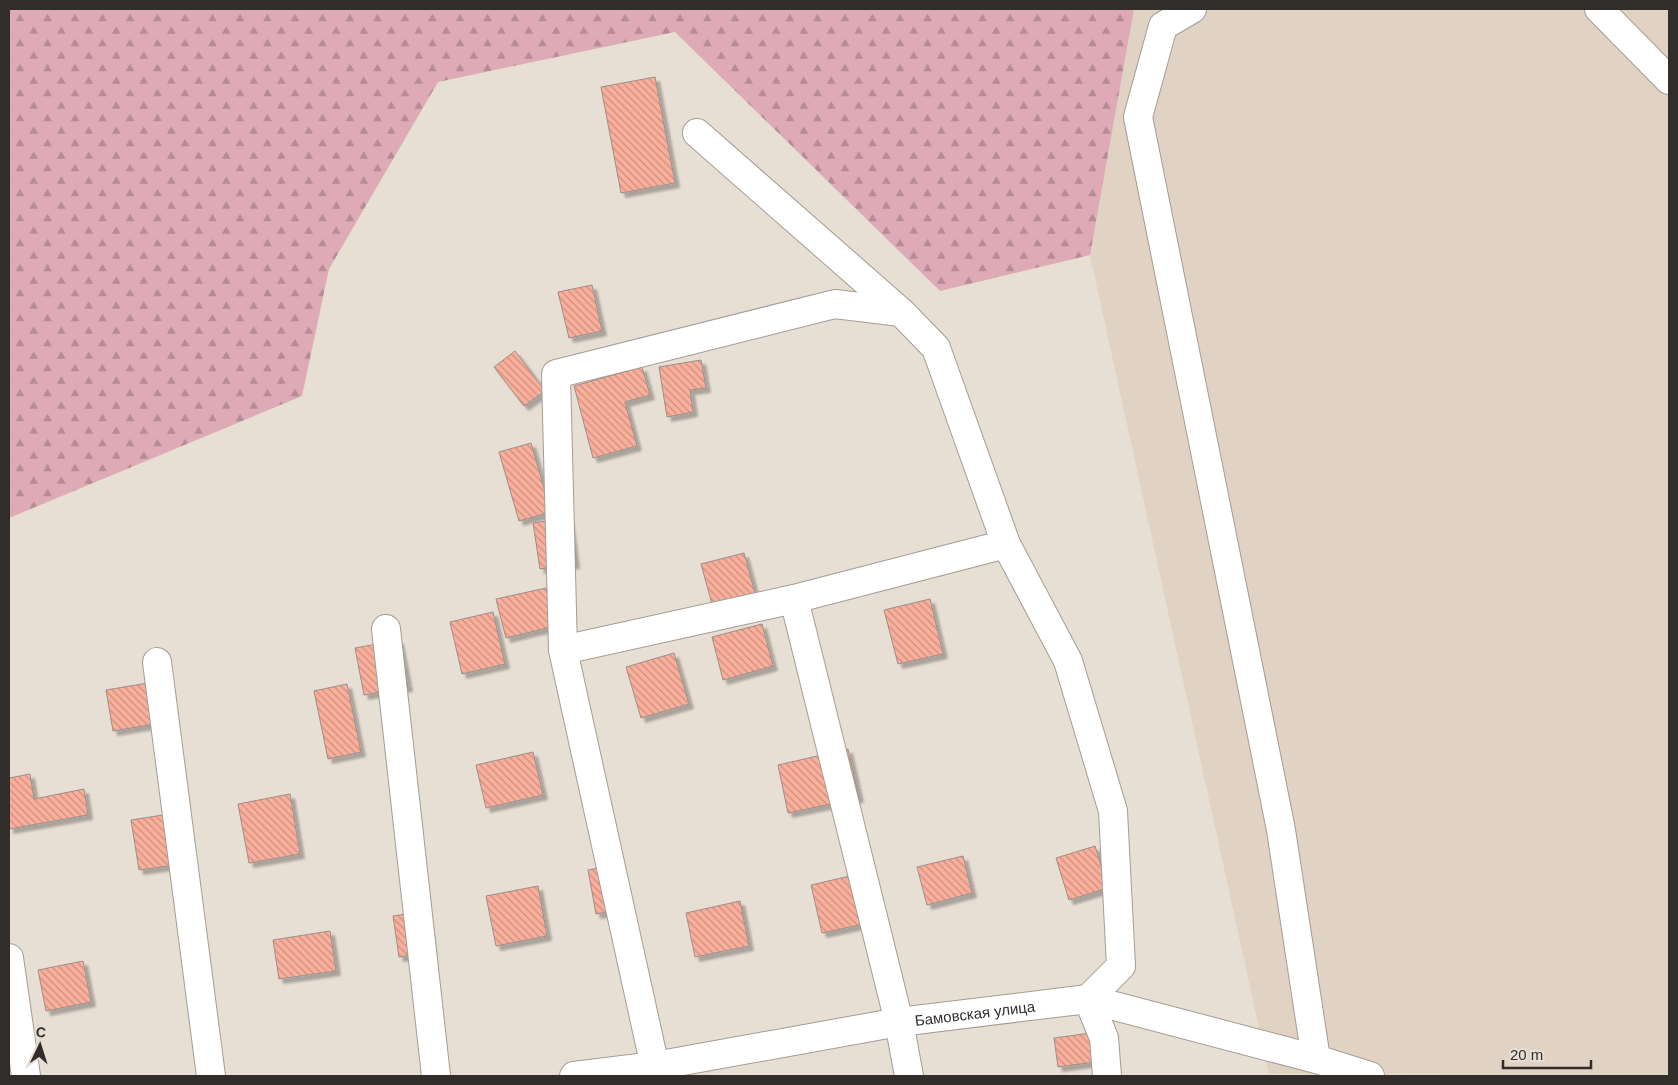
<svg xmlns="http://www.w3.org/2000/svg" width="1678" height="1085" font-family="Helvetica,sans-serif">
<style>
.built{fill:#e1d3c3}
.forest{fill:url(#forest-firs)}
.building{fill:url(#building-back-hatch);stroke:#9b8e8a;filter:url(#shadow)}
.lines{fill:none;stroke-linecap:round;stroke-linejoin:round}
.minor-casing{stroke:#a69c93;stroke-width:30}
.minor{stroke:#fff;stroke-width:28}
.labels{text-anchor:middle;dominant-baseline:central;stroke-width:5;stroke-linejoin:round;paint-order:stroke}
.street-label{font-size:15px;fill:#312d2a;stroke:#e7ded4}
</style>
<defs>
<pattern id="forest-firs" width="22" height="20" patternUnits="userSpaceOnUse" patternTransform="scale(1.25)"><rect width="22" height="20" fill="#deaab6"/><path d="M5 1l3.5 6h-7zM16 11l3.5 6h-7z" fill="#b58b94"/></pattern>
<pattern id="building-back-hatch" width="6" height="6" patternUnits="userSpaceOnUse" patternTransform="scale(1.25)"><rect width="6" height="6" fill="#faaf9b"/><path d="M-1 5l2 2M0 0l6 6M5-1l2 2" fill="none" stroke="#cb8f7f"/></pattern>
<filter id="shadow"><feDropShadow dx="4.5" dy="4.5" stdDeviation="1" flood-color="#0004"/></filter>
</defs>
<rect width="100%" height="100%" fill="#e7ded4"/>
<path class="built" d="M1134 9H1669V1075L1269 1074 1090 255Z"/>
<path class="forest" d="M9 9H1134L1090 255 940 291 675 32 438 82 329 269 302 396 9 518Z"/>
<path class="building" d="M655 77 675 183 621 193 601 87Z
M592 285 602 331 569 338 558 292Z
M515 351 545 391 524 406 494 367Z
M701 360 706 388 690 390 693 412 667 417 659 367Z
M642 367 650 395 625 402 637 446 593 458 574 386Z
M531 443 551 512 519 521 499 452Z
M569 518 575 564 540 569 533 523Z
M744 553 755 593 712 604 701 564Z
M546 588 555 626 506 638 496 599Z
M930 599 943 654 898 664 884 610Z
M493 612 505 664 462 674 450 622Z
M762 624 773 666 723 680 712 637Z
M399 640 408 687 364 695 355 648Z
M674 653 689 704 641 718 626 667Z
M160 681 167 722 113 731 106 690Z
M347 684 361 752 328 759 314 691Z
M848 749 859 798 788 813 778 765Z
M533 752 543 795 486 808 476 765Z
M30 774 34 799 84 789 88 815 9 829V778Z
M290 794 300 854 249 863 238 804Z
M182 812 190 863 139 870 131 820Z
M1095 846 1108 888 1069 900 1056 858Z
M963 856 972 893 927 905 917 867Z
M619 864 628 908 596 914 588 870Z
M867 872 878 921 822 933 811 885Z
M538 886 547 936 496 946 486 896Z
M740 901 749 946 695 957 686 913Z
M426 911 432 952 399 957 393 916Z
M330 931 336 971 279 979 273 940Z
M83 961 91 1002 46 1011 38 970Z
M1091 1033 1095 1062 1058 1067 1054 1038Z"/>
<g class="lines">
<defs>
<g id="minor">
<path d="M1192 9 1163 26 1138 117 1281 830 1316 1059"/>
<path d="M1599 9 1669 80"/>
<path d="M697 133 901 312"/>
<path d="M794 599 899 1022 909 1076"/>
<path d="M386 629 436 1076"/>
<path d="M563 650 794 599 1006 544"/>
<path d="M157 662 211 1076"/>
<path d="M9 958 26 1076"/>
<path d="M1088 999 1104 1038 1107 1076"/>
<path id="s1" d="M574 1076 655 1066 899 1022 1088 999 1316 1059 1370 1076"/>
<path d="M657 1076 563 650 556 374 835 304 901 312 936 348 1006 544 1068 661 1113 811 1121 966 1088 999"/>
</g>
</defs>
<use href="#minor" class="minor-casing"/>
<use href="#minor" class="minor"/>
</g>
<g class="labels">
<g class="street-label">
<text stroke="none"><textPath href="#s1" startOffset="406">Бамовская улица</textPath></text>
</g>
</g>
<rect width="1678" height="1085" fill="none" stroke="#312d2a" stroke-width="20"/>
<g transform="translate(40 1045) rotate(4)" stroke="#e7ded4" stroke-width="4" paint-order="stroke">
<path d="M0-4L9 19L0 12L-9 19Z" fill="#312d2a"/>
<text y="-8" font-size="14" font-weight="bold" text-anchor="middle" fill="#312d2a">С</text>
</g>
<path d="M1503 1060v8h88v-8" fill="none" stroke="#312d2a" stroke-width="2.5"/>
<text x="1510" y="1060" font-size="15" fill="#312d2a" stroke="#e7ded4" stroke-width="4" paint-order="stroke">20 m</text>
</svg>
